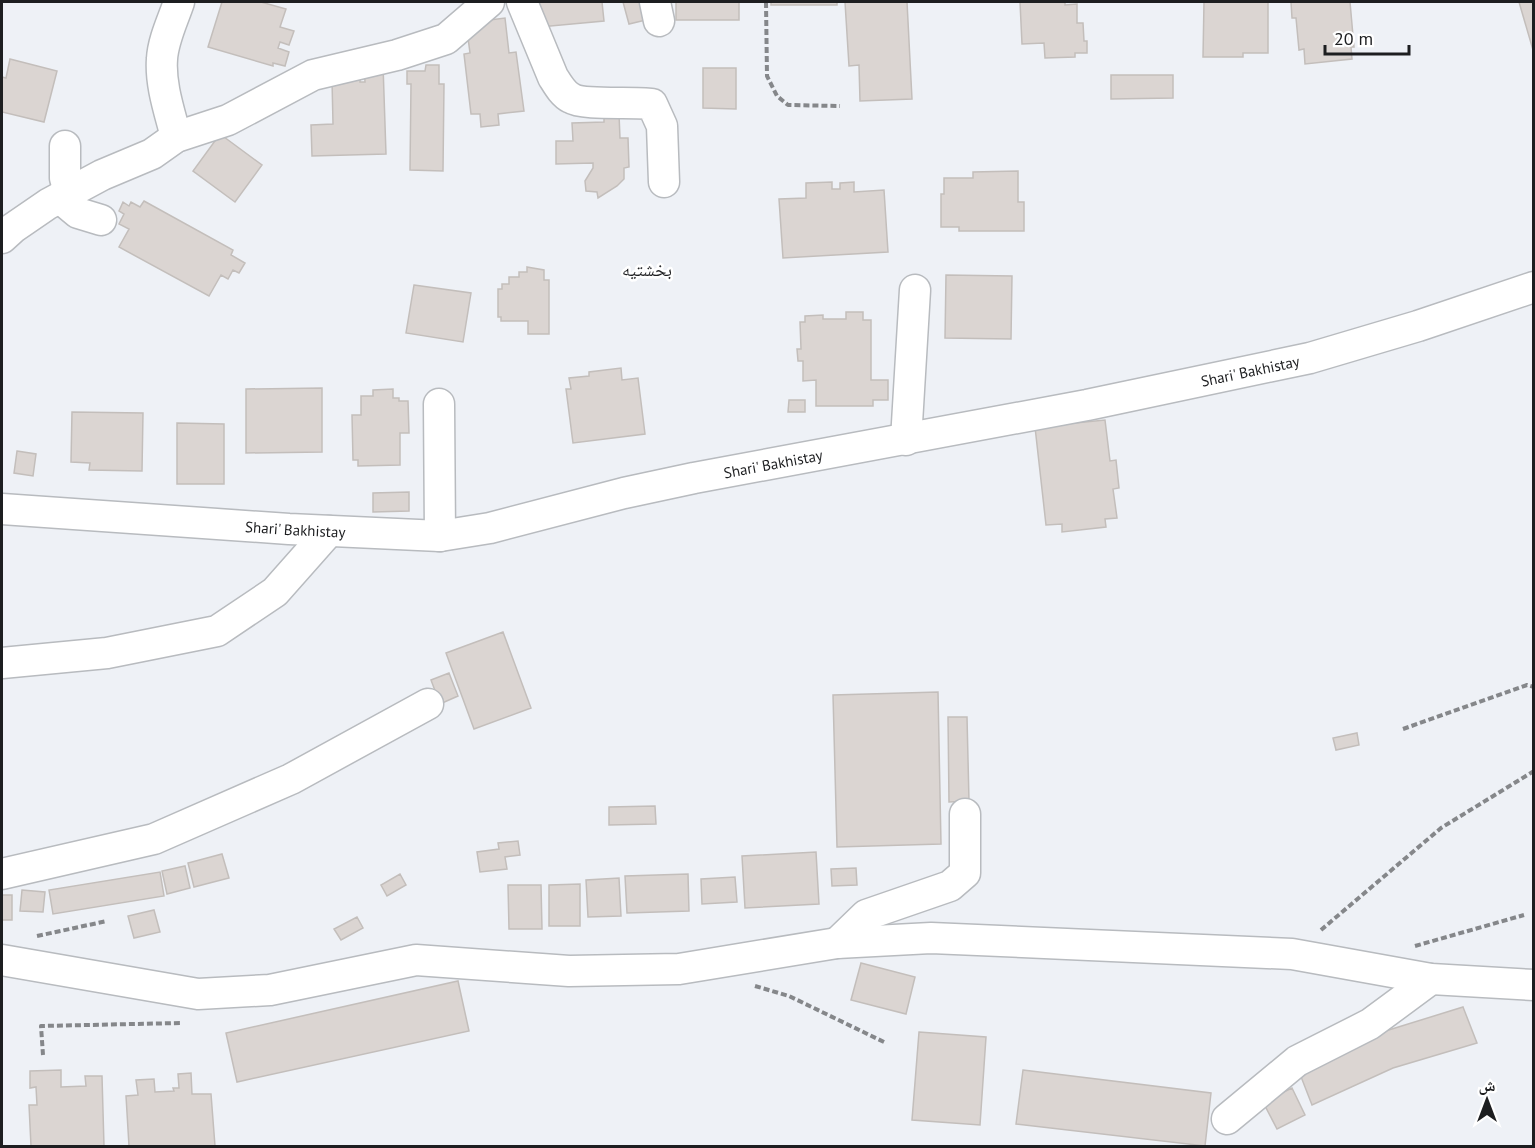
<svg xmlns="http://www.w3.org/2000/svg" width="1535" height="1148" font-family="'PT Sans','Noto Naskh Arabic',sans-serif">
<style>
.building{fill:#dbd5d2;stroke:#c3bebb;stroke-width:1.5}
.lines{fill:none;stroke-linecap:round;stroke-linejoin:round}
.street-casing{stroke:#b8bbbf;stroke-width:33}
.path{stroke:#85878a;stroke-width:4;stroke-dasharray:6 3;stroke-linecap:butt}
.street{stroke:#fff;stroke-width:30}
.labels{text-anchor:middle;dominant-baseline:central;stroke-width:5;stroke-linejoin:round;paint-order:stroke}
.street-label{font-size:15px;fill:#1d1e20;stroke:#fff}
.quarter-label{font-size:18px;fill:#1d1e20;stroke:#fff}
</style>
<rect width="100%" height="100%" fill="#eef1f6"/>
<path class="building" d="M222 2H261L286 9 280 27 294 31 289 45 280 42 278 48 289 52 285 66 273 63V66L208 47Z
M538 2H602L604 21 540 27Z
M623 2H642L646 20 629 24Z
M676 2H739V20H676Z
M771 2H837V5H771Z
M845 2H907L912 99 860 101 859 65 849 66Z
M1020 2H1065V5L1077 4V23H1083L1084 41H1087V53H1075V57L1045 58 1044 43 1022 44Z
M1204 2H1268V53H1243V57H1203Z
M1291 2H1350L1354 47H1351L1352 59 1305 64 1304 49 1299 50 1296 18H1292Z
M1519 2H1534V50H1533Z
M505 18 509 53 516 52 524 111 498 114 499 125 481 127 480 114H471L464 54 470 53 466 23Z
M10 59 57 71 44 122 2 112V77L6 78Z
M364 65H383L386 154 312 156 311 125 333 124 332 80 360 70V82H365Z
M426 65H439V84H444L443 171 410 170 411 84H407V71H425Z
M703 68H736V109L703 108Z
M1111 75H1173V98L1111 99Z
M604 114H619L620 138H628L629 167 624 168V179L617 186 598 198 597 192 586 191 585 181 593 168V163L556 164V141H573L572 123 604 122Z
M220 134 262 165 235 202 193 171Z
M1018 171V202H1024V231H959V227H941V194H944V178H973V172Z
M832 182V189H840V183L854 182V192L884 190 888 252 783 258 779 199 806 198V183Z
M144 201 233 250 231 255 245 263 239 273 233 270 228 279 221 275 209 296 119 247 129 229 119 224 124 214 119 211 123 202 129 206 131 202 140 207Z
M527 267 544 270V280H549V334H528V321H501V317H498V289H502V284H509V277H519V272H527Z
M946 275 1012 276 1011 339 945 338Z
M414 285 471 293 463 342 406 333Z
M846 312H863V320H871V380H888V400H873V406H816V380L803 381V361H798L797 349H801L800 322H805V316L823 315V319H846Z
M621 368 622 380 638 378 645 434 573 443 566 389H571L569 378 589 376V372Z
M322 388V452L246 453V389Z
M393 389V398H399V401H408L409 433H400V465L358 466V460H353L352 415H361V396H373V390Z
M789 400H805V412H788Z
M72 412 143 413 142 471 89 470 90 463 71 462Z
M1105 420 1110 461 1116 460 1119 488 1113 489 1117 518 1105 519 1106 527 1062 532V524L1046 525 1035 427Z
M177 423 224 424V484H177Z
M17 451 36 454 33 476 14 473Z
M409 492V511L373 512V493Z
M503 632 531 708 474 729 446 653Z
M449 673 458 696 440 704 431 680Z
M938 692 941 844 837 847 833 695Z
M948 717H967L969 801 949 802Z
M1357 733 1359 745 1336 750 1333 738Z
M655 806 656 824 609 825V807Z
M518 841 520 855 505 857 507 869 480 872 477 852 499 849 498 843Z
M816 852 819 904 745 908 742 856Z
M222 854 229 878 194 887 188 863Z
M185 866 190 888 167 894 162 871Z
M856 868 857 885 832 886 831 869Z
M160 872 164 896 53 914 49 890Z
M400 874 406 885 387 896 381 885Z
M688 874 689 911 627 913 625 876Z
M735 877 737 902 702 904 701 879Z
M619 878 621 916 588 917 586 880Z
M580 884V926H549V885Z
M508 885H541L542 929H509Z
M22 890 45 892 43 912 20 911Z
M2 895H12V920H2Z
M154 910 160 932 134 938 128 916Z
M357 917 363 928 341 940 334 929Z
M861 963 915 977 906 1014 851 1000Z
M458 981 469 1031 237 1082 226 1033Z
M1463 1007 1477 1043 1393 1068 1312 1105 1298 1069 1379 1033Z
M919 1032 986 1037 980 1125 912 1120Z
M61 1070V1087L86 1086 85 1076H102L104 1146H31L29 1105H37L36 1087 30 1088V1071Z
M1023 1070 1211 1093 1205 1146 1016 1124Z
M191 1073 192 1094H211L215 1146H129L126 1096 138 1095 136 1080 154 1079 155 1092 174 1091 173 1088H179L178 1074Z
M1292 1088 1305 1115 1277 1129 1263 1102Z"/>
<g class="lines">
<defs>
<g id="street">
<path d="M522 2 553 77C558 85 563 94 571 98 584 106 633 101 652 104L662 126 664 182"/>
<path d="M655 2 659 21"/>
<path d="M176 137C170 113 160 85 162 59 163 40 173 20 179 2"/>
<path d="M65 146V178L69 193"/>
<path d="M60 198 78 213 101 220"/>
<path d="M2 238 13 228 48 204 102 175 152 154 176 137 228 120 313 75 397 55 446 39 489 2"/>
<path d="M439 404 440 536"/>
<path d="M906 440 915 290"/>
<path id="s1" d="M2 509 289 529 440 536 490 528 624 493 694 478 1087 405 1310 358 1418 326 1534 287"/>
<path d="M2 663 107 653 217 631 275 592 329 531"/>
<path d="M2 874 154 839 291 779 428 704"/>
<path d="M837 943 866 915 950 886 965 873V814"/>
<path d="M2 960 198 994 270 990 416 960 569 971 679 969 837 943 931 938 1292 954 1431 979 1534 985"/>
<path d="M1227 1119 1297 1061 1370 1024 1431 979"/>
</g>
</defs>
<use href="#street" class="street-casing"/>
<path class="path" d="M766 2 767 76 777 96 788 105 840 106
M1403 729 1527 685 1534 687
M1321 930 1441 828 1534 771
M37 936 107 921
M1415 946 1524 915
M755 986 789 996 886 1043
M43 1055 41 1026 181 1023"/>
<use href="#street" class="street"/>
</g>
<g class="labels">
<g class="street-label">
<text stroke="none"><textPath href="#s1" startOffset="1266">Shari' Bakhistay</textPath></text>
<text stroke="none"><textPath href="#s1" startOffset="780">Shari' Bakhistay</textPath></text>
<text stroke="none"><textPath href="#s1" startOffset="294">Shari' Bakhistay</textPath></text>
</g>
<g class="quarter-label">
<text x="647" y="269">بخشتيه</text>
</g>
</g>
<rect width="1535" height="1148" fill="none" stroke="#1d1e20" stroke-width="6"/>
<g transform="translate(1487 1100)" stroke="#ffffff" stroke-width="4.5" paint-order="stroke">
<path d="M0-4.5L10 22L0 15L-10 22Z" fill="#1d1e20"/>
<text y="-9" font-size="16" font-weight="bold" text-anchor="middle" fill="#1d1e20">ش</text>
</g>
<path d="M1325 45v9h84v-9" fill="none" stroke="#1d1e20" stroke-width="3"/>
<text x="1334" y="45" font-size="18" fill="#1d1e20" stroke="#ffffff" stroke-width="4.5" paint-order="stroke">20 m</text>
</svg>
